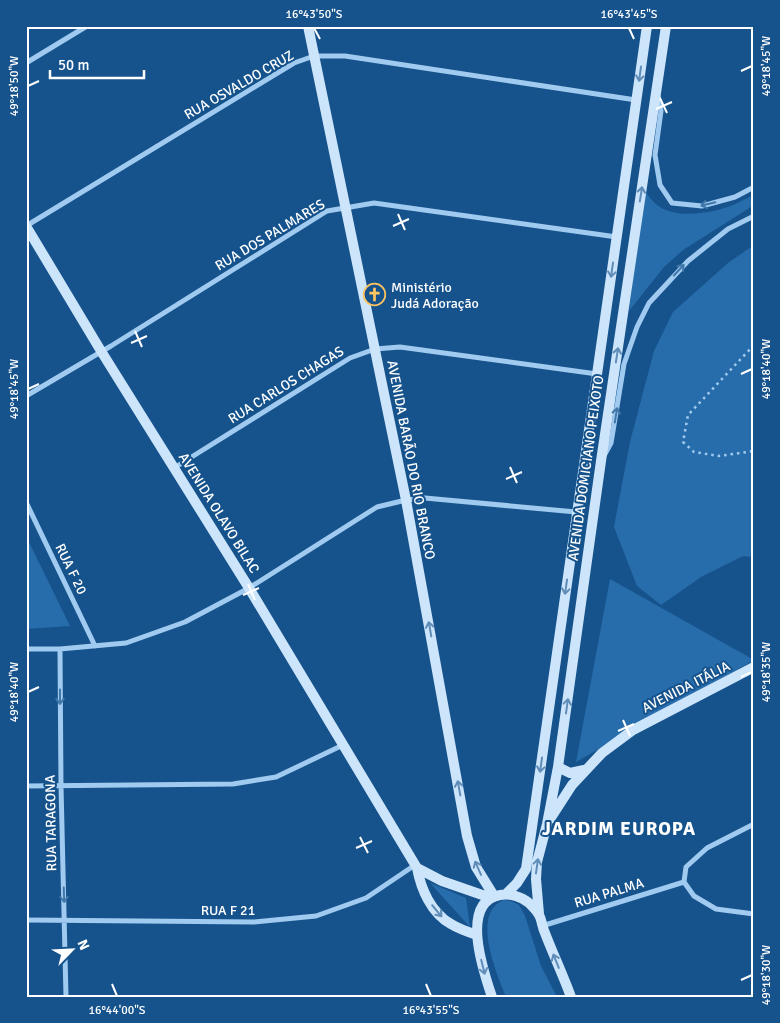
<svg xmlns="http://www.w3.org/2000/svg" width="780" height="1023" font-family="Signika,sans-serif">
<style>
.green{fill:#286dab}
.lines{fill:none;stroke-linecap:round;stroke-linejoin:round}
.path{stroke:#a0caef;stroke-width:2.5;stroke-dasharray:2.5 4;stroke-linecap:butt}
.street{stroke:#a0caef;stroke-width:5}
.secondary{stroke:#cde5fb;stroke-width:10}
.oneway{stroke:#5f8db8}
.oneway2{stroke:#3f77aa}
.ticks{fill:none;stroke:#fff;stroke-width:2}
.labels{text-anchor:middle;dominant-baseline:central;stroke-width:4;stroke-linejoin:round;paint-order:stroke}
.street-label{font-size:14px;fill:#fff;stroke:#16538c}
.poi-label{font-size:14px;fill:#fff;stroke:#16538c;text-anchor:start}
.district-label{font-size:19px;font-weight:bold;letter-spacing:1px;fill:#fff;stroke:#16538c}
.neatline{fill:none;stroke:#fff;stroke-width:2}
.ticks-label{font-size:12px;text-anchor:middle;fill:#fff}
</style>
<rect width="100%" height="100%" fill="#16538c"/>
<path class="green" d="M644 190C649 196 653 203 660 207 678 219 714 213 733 205 740 202 746 198 754 195V205L683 250 664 267 629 311Z
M754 245V557L743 556 701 577 661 605 637 586 614 527 630 442 654 351 673 312 728 263Z
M26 536 70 626 26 629Z
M610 579 754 660 576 762Z
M430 883 466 898 470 927Z
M504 900 511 901 519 905 525 916 541 966 557 997H506C497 974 470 913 504 900Z"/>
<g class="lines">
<path class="path" d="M754 345 688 415 683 442 694 452 719 456 754 451"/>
<path class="street" d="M26 63 87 26
M658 96 661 111 655 155 660 185 672 203 702 206 735 197 754 187
M26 226 294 63 314 56H345L636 100
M26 396 111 346 327 211 374 203 617 237
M605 454 611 443 624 364 637 327 649 303 688 261 728 229 754 216
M174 468 350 358 375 349 400 347 597 374
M26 502 95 646
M26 649H60L126 643 185 622 249 588 377 507 406 500 425 498 576 512
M60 649 61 786 66 997
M26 786 233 784 276 777 343 745
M684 882 686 867 707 848 754 824
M684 882 694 896 716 909 754 914
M26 920 254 922 316 916 366 898 415 865
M542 926 684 882"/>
<path class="secondary" d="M308 26 406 500 467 836 476 867 494 896
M26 226 101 351 249 588 417 868C421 889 431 913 451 924 459 929 468 932 477 935
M558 767 570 773 584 770
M550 819 572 785 602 753 633 730 754 667
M417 868 442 881 491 898
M506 894 517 883 526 869 647 26
M539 914 536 879 537 862 547 824 558 767 601 461 666 26
M492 997C484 973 459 902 500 895 510 893 522 897 529 903 532 906 537 911 539 915 542 920 542 927 545 933 553 954 563 975 571 997"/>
</g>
<defs><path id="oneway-shaft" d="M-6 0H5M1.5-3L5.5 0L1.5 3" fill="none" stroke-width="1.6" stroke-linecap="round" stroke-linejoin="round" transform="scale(1.25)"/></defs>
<g class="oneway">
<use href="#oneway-shaft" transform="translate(640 74) rotate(98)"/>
<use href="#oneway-shaft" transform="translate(641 194) rotate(-81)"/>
<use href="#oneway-shaft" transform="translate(612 270) rotate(98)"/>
<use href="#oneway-shaft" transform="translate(617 355) rotate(-81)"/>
<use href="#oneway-shaft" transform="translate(566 587) rotate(98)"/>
<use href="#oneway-shaft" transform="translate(430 629) rotate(-100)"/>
<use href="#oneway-shaft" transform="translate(567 706) rotate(-82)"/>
<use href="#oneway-shaft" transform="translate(541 765) rotate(98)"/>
<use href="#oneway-shaft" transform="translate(459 788) rotate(-100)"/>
<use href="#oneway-shaft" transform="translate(537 866) rotate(-82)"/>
<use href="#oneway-shaft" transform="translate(478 868) rotate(-114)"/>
<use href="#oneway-shaft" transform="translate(437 911) rotate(50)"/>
<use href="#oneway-shaft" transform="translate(556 961) rotate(-112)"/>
<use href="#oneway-shaft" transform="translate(483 967) rotate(76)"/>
</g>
<g class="oneway2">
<use href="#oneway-shaft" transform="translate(708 204) rotate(166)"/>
<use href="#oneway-shaft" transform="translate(679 270) rotate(-47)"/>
<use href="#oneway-shaft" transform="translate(616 415) rotate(-81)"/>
<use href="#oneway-shaft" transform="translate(60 697) rotate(90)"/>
<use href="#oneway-shaft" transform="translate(64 895) rotate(88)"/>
</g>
<path class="ticks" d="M314 28 320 39M629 28 634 39M741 71 752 66M28 86 39 81M660 98 667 113M656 109 672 102M398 214 405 230M393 226 409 219M135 331 142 347M131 343 147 336M741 374 752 369M28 389 39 384M510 467 517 483M506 479 522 472M248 584 255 600M243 595 259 588M741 677 752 672M28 692 39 687M623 720 630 736M618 731 634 724M360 837 368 853M356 848 372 841M741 980 752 975M112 984 117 996M426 984 431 996"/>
<defs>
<symbol id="church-ring" viewBox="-11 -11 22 22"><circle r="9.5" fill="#16538c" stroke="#ffc45e" stroke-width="1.5"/><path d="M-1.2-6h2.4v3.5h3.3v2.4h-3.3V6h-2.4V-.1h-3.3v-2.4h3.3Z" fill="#ffc45e"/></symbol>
</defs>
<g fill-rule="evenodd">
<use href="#church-ring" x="362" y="282" width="25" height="25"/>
</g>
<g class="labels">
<g class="street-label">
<text transform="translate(239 85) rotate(-30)">RUA OSVALDO CRUZ</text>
<text transform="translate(270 235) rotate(-31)">RUA DOS PALMARES</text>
<text transform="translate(286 385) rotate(-32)">RUA CARLOS CHAGAS</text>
<text transform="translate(411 460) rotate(79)">AVENIDA BARÃO DO RIO BRANCO</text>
<text transform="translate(586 468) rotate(-82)">AVENIDA DOMICIANO PEIXOTO</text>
<text transform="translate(219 513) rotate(58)">AVENIDA OLAVO BILAC</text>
<text transform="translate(71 569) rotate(64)">RUA F 20</text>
<text transform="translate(686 687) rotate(-27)">AVENIDA ITÁLIA</text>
<text transform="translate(51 823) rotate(-91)">RUA TARAGONA</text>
<text transform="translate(609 893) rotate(-17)">RUA PALMA</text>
<text x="228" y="910">RUA F 21</text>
</g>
<g class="poi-label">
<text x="391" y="287">Ministério<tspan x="391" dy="16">Judá Adoração</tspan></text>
</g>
<g class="district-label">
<text x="619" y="829">JARDIM EUROPA</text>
</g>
</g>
<rect width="780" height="1023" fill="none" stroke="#16538c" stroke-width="55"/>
<g transform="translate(72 950) rotate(66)" stroke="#16538c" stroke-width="4" paint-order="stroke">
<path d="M0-4L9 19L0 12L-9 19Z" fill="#ffffff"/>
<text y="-8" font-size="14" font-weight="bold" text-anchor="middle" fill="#ffffff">N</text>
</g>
<path d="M50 70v8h94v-8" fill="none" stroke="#ffffff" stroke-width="2.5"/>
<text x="58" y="70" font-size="15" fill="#ffffff" stroke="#16538c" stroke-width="4" paint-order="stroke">50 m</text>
<rect x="28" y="28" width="724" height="968" class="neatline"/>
<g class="ticks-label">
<text x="314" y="18">16°43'50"S</text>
<text x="629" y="18">16°43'45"S</text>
<text transform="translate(766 66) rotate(-90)" y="4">49°18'45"W</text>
<text transform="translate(14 86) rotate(-90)" y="4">49°18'50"W</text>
<text transform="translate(766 369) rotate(-90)" y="4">49°18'40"W</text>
<text transform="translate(14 389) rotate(-90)" y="4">49°18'45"W</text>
<text transform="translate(766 672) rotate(-90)" y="4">49°18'35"W</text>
<text transform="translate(14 692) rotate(-90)" y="4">49°18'40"W</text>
<text transform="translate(766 975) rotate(-90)" y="4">49°18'30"W</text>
<text x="117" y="1014">16°44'00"S</text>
<text x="431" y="1014">16°43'55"S</text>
</g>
</svg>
